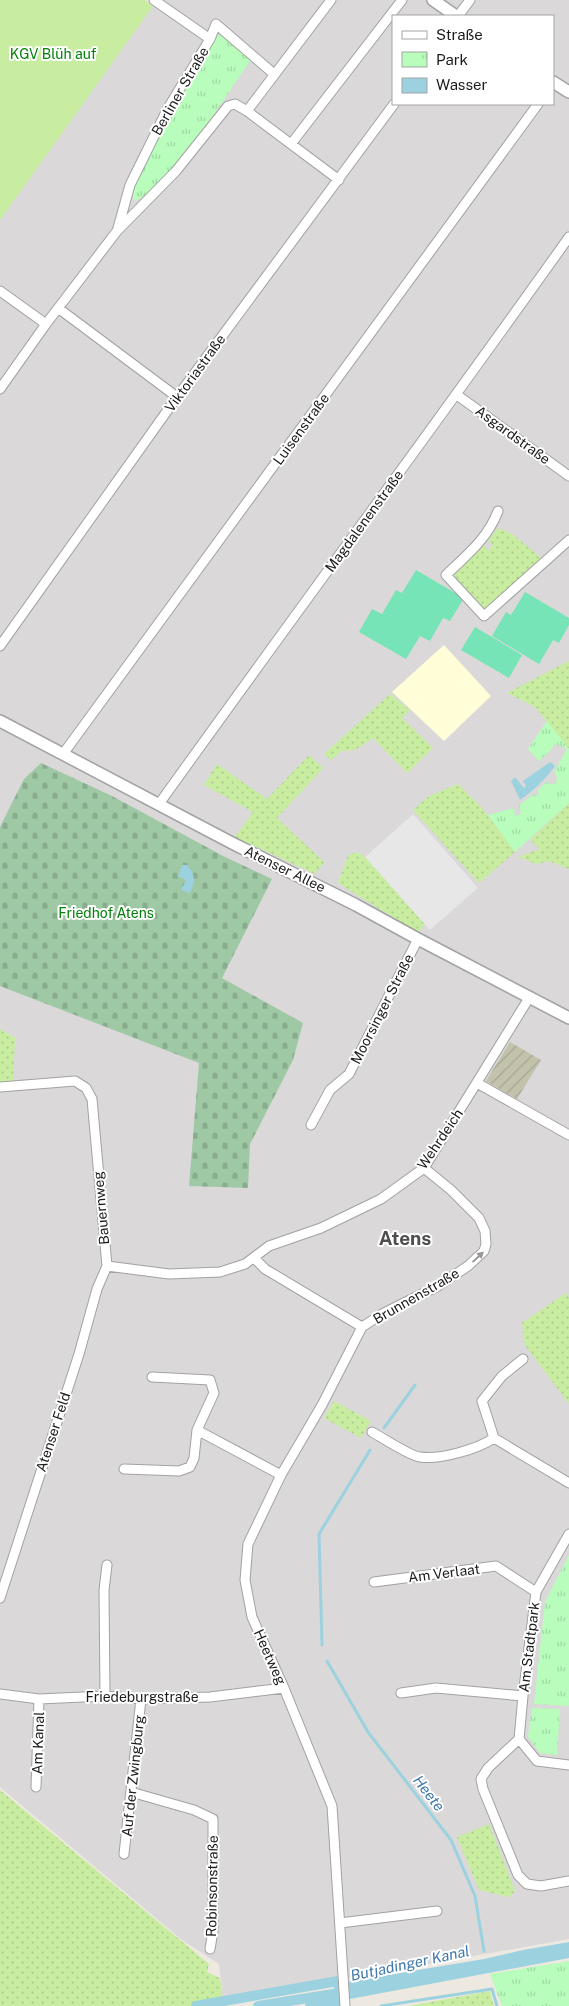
<svg xmlns="http://www.w3.org/2000/svg" width="569" height="2006" font-family="'Public Sans',sans-serif">
<style>
.residential{fill:#dad8d8;fill-rule:evenodd}
.education{fill:#fffed8}
.construction{fill:url(#construction-furrows)}
.grass{fill:url(#grass-dots)}
.cemetery{fill:url(#cemetery-stones)}
.park{fill:url(#park-tufts)}
.garden{fill:#c8eda1}
.pitch{fill:#77e4b7}
.parking{fill:#e7e7e7}
.water{fill:#9cd2e0}
.lines{fill:none;stroke-linecap:round;stroke-linejoin:round}
.stream{stroke:#9cd2e0;stroke-width:3}
.canal{stroke:#9cd2e0;stroke-width:10}
.minor-casing{stroke:#a2a2a2;stroke-width:11}
.tertiary-casing{stroke:#a2a2a2;stroke-width:14}
.minor{stroke:#fff;stroke-width:9}
.tertiary{stroke:#fff;stroke-width:11}
.oneway{fill:#989898}
.labels{text-anchor:middle;dominant-baseline:central;stroke-width:4;stroke-linejoin:round;paint-order:stroke}
.park-label{font-size:14px;fill:#03800a;stroke:#fff}
.street-label{font-size:14px;fill:#1b1b1b;stroke:#fff}
.water-label{font-size:15px;font-style:italic;fill:#3f78aa;stroke:#fff}
.district-label{font-size:19px;font-weight:bold;fill:#4e4e4e;stroke:#fff}
</style>
<defs>
<pattern id="construction-furrows" width="10" height="10" patternUnits="userSpaceOnUse" patternTransform="scale(1.25)"><rect width="10" height="10" fill="#c3c2ab"/><path d="M-1 1l2-2M0 10L10 0M9 11l2-2" fill="none" stroke="#a7a693"/></pattern>
<pattern id="grass-dots" width="8" height="8" patternUnits="userSpaceOnUse" patternTransform="scale(1.25)"><rect width="8" height="8" fill="#c8eda1"/><path d="M2 2h.1M6 6h.1" fill="none" stroke="#abcb8a" stroke-width="1.8" stroke-linecap="round"/></pattern>
<pattern id="cemetery-stones" width="16" height="16" patternUnits="userSpaceOnUse" patternTransform="scale(1.25)"><rect width="16" height="16" fill="#9fc9a4"/><path d="M2 7V4a2 2 0 0 1 4 0v3zM10 15v-3a2 2 0 0 1 4 0v3z" fill="#88ac8d"/></pattern>
<pattern id="park-tufts" width="24" height="20" patternUnits="userSpaceOnUse" patternTransform="scale(1.25)"><rect width="24" height="20" fill="#b8fdbb"/><path d="M3 7l-1-3M5 7V3M7 7l1-3M15 17l-1-3M17 17v-4M19 17l1-3" fill="none" stroke="#9ed8a0"/></pattern>
</defs>
<rect width="100%" height="100%" fill="#eee9e0"/>
<path class="residential" d="M155 0H569V1939L223 2001 219 1964 182 1940 0 1787V220ZM393 16H553V104H393Z"/>
<path class="education" d="M444 645 491 696 444 741 392 692Z"/>
<path class="construction" d="M510 1042 541 1060 517 1099 486 1081Z"/>
<path class="grass" d="M498 528 514 535V537L515 536 542 559 483 613 448 576 483 544 488 551 493 545 488 541Z
M569 661V749L535 707 507 693Z
M390 694 410 710 402 718 433 748 407 773 373 738 355 750 341 751 331 760 324 754Z
M309 755 323 768 277 818 324 862 315 874 235 837 253 812 204 785 217 764 267 799Z
M458 784 482 808 515 852 479 883 413 810 429 796Z
M569 803V869L549 861 537 864 518 857 540 849 530 840Z
M352 853H360L365 857 425 924 418 933 338 883 348 856Z
M0 1029 15 1038 13 1081 0 1082Z
M566 1293 569 1298V1404L525 1345 522 1323Z
M334 1401 371 1421 361 1438 324 1418Z
M0 1790 209 1964 207 1972 220 1978 223 2001 196 2006H0Z
M489 1824 515 1891 509 1897 479 1890 457 1837Z
M490 1991 494 2006H408Z"/>
<path class="cemetery" d="M41 763 112 796 225 857 272 879 222 978 303 1023 293 1060 250 1144 248 1188 189 1186 199 1063 0 986V827L24 779Z"/>
<path class="park" d="M223 35 250 56V61C233 85 160 202 133 200V190L171 111 216 36Z
M547 721 569 749V803L515 852 488 815 514 808 515 816 521 814 519 805 534 794 536 796 539 794 537 791 546 782 550 784H556L557 777 554 772 567 749 555 744 549 752 539 761 528 749Z
M569 1555V1706L534 1704 545 1602Z
M532 1708 560 1709 557 1755 540 1753 528 1737Z
M569 1961V2006H502L490 1974Z"/>
<path class="garden" d="M0 0H145L153 6 0 220Z"/>
<path class="pitch" d="M416 570 464 598 450 621 443 618 430 641 420 636 406 659 359 632 372 609 382 614 396 590 402 593Z
M525 592 569 618V625L559 643 553 640 539 664 492 636 506 612 511 615Z
M475 627 522 655 509 678 461 650Z"/>
<path class="parking" d="M413 814 478 888 430 930 365 857Z"/>
<path class="water" d="M550 762 555 766C545 780 534 790 520 800L511 781 515 777 524 788 526 786 523 781Z
M182 865H187C196 875 195 882 190 893L181 890 186 880 178 876Z
M569 1942V1958L350 1999 348 1996 340 1998 339 1987 347 1985 346 1982 484 1959 523 1950Z"/>
<g class="lines">
<path class="stream" d="M384 1428 415 1385
M322 1645 319 1534 370 1450
M327 1661 368 1732 451 1840 475 1896 484 1951
M381 2006 492 1989 497 2006"/>
<path class="canal" d="M196 2006 338 1981 341 2001 310 2006
M258 2006 352 1991"/>
<defs>
<path id="minor" d="M154 0 210 39
M458 16 470 0
M247 111 339 180
M291 144 402 0
M118 228 130 185 168 108 210 39 216 24 274 74
M0 291 46 324
M58 308 177 397
M0 389 46 324 117 231 176 171 228 106 235 104 247 111 331 0
M457 395 569 476
M498 511C488 538 467 555 446 575L484 616 569 540
M0 646 177 397 394 104
M63 754 538 104
M159 804C295 614 434 427 569 237
M477 1083 569 1135
M0 1087 75 1081 86 1088 92 1099 107 1266 97 1289 79 1354 0 1598
M311 1125 330 1090 349 1074 418 939
M254 1258 265 1269 362 1327
M107 1266 169 1274 220 1272 245 1264 269 1246 321 1228 381 1199 424 1168 529 998
M523 1359 502 1376 482 1401 494 1438 569 1483
M197 1430 281 1475
M372 1432C383 1438 410 1456 420 1457 440 1460 478 1449 494 1438
M124 1469 179 1471 190 1467 194 1458 197 1430 214 1393 210 1380 152 1377
M569 1534 536 1592 523 1696 519 1739 488 1768 481 1779 483 1789 518 1875 527 1884 541 1886 569 1881
M374 1582 496 1566 536 1592
M401 1693 436 1688 523 1696
M0 1694 39 1699 105 1696 141 1699 210 1697 284 1688
M105 1696 104 1590 107 1565
M519 1739 537 1761 569 1765
M36 1787 39 1699
M131 1792 194 1810 213 1819V1931L210 1949
M124 1854 141 1699
M340 1923 437 1911
M345 2006 332 1806 284 1688 252 1617 245 1580 248 1544 281 1475 322 1405 362 1327 382 1314 438 1286 468 1266 484 1251 486 1244 485 1231 479 1218 451 1190 424 1168"/>
<path id="tertiary" d="M433 0 456 16
M553 82 569 92
M0 721 232 843 356 905 418 939 569 1018"/>
</defs>
<use href="#minor" class="minor-casing"/>
<use href="#tertiary" class="tertiary-casing"/>
<use href="#minor" class="minor"/>
<use href="#tertiary" class="tertiary"/>
</g>
<defs><path id="oneway-solid" d="M-6-.8H1V-3.2L6.5 0L1 3.2V.8H-6Z" transform="scale(1.25)"/></defs>
<use class="oneway" href="#oneway-solid" transform="translate(478 1257) rotate(-43)"/>
<g class="labels">
<g class="park-label">
<text x="53" y="54">KGV Blüh auf</text>
<text x="106" y="913">Friedhof Atens</text>
</g>
<g class="street-label">
<text transform="translate(180 91) rotate(-60)">Berliner Straße</text>
<text transform="translate(195 373) rotate(-54)">Viktoriastraße</text>
<text transform="translate(301 429) rotate(-54)">Luisenstraße</text>
<text transform="translate(513 435) rotate(36)">Asgardstraße</text>
<text transform="translate(364 521) rotate(-54)">Magdalenenstraße</text>
<text transform="translate(285 869) rotate(26)">Atenser Allee</text>
<text transform="translate(382 1009) rotate(-63)">Moorsinger Straße</text>
<text transform="translate(440 1139) rotate(-56)">Wehrdeich</text>
<text transform="translate(101 1208) rotate(-95)">Bauernweg</text>
<text transform="translate(416 1296) rotate(-30)">Brunnenstraße</text>
<text transform="translate(53 1432) rotate(-72)">Atenser Feld</text>
<text transform="translate(444 1573) rotate(-7)">Am Verlaat</text>
<text transform="translate(529 1647) rotate(-83)">Am Stadtpark</text>
<text transform="translate(270 1657) rotate(66)">Heetweg</text>
<text x="142" y="1697">Friedeburgstraße</text>
<text transform="translate(38 1743) rotate(-88)">Am Kanal</text>
<text transform="translate(133 1776) rotate(-84)">Auf der Zwingburg</text>
<text transform="translate(212 1886) rotate(-89)">Robinsonstraße</text>
</g>
<g class="water-label">
<text transform="translate(429 1793) rotate(52)">Heete</text>
<text transform="translate(410 1963) rotate(-12)">Butjadinger Kanal</text>
</g>
<g class="district-label">
<text x="405" y="1238">Atens</text>
</g>
</g>
<rect x="392" y="15" width="162" height="90" fill="#ffffff" stroke="#a4a4a4"/>
<rect x="402" y="31" width="25" height="8" fill="#ffffff" stroke="#a4a4a4"/>
<text x="436" y="40" font-size="15" fill="#1b1b1b">Straße</text>
<rect x="402" y="52" width="25" height="15" fill="url(#park-tufts)" stroke="#a4a4a4"/>
<text x="436" y="65" font-size="15" fill="#1b1b1b">Park</text>
<rect x="402" y="78" width="25" height="15" fill="#9cd2e0" stroke="#a4a4a4"/>
<text x="436" y="90" font-size="15" fill="#1b1b1b">Wasser</text>
</svg>
